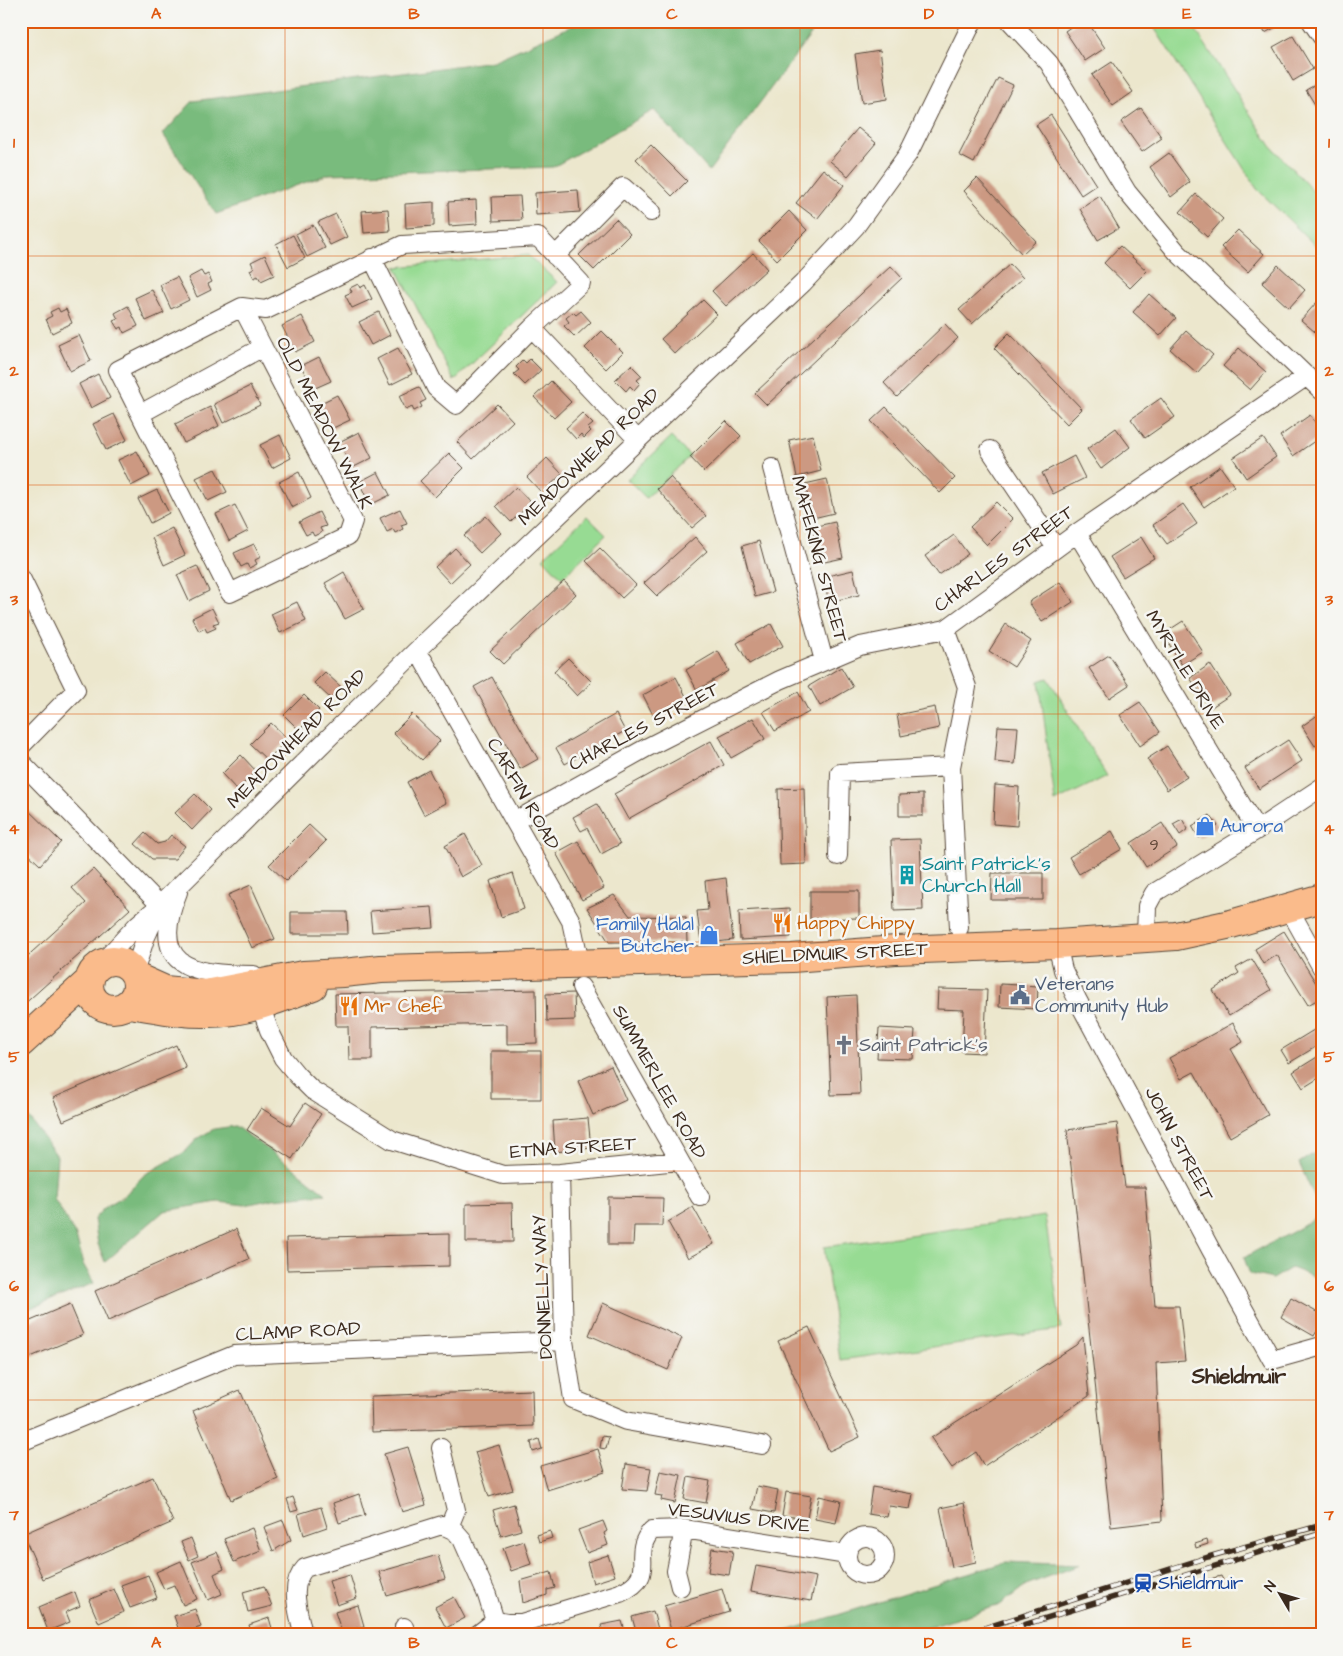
<svg xmlns="http://www.w3.org/2000/svg" width="1343" height="1656" font-family="'Architects Daughter',sans-serif">
<style>
.green{fill:#97db93;stroke:#698258}
.forest{fill:#79bb7d;stroke:#5a724e}
.building{fill:#cc9982}
.lines{fill:none;stroke-linecap:round;stroke-linejoin:round}
.minor-casing{stroke:#564638;stroke-width:20}
.primary-casing{stroke:#564638;stroke-width:30}
.minor{stroke:#fff;stroke-width:18}
.primary{stroke:#fabb8b;stroke-width:28}
.rail-casing{stroke:#3b2a1e;stroke-width:5.5}
.rail{stroke:#f6f6f2;stroke-width:4;stroke-dasharray:11;stroke-linecap:butt}
.grid{fill:none;stroke:#df570d;stroke-width:1;stroke-opacity:0.55}
.labels{text-anchor:middle;dominant-baseline:central;stroke-width:5;stroke-linejoin:round;paint-order:stroke}
.number-label{font-size:16px;fill:#5f4637}
.street-label{font-size:19px;fill:#3b2a1e;stroke:#f6f6f2}
.shop-label{font-size:19px;fill:#366cbe;stroke:#f6f6f2;text-anchor:start}
.culture-label{font-size:19px;fill:#0d838f;stroke:#f6f6f2;text-anchor:start}
.food-label{font-size:19px;fill:#c56008;stroke:#f6f6f2;text-anchor:start}
.service-label{font-size:19px;fill:#4e5e75;stroke:#f6f6f2;text-anchor:start}
.worship-label{font-size:19px;fill:#5b616d;stroke:#f6f6f2;text-anchor:start}
.transit-label{font-size:19px;fill:#164399;stroke:#f6f6f2;text-anchor:start}
.quarter-label{font-size:21px;font-weight:bold;fill:#3b2a1e;stroke:#f6f6f2}
.neatline{fill:none;stroke:#df570d;stroke-width:2}
.grid-label{font-size:16px;text-anchor:middle;font-weight:bold;fill:#df570d}
</style>
<rect width="100%" height="100%" fill="#f6f6f2"/>
<filter id="ink" filterUnits="userSpaceOnUse"><feTurbulence type="fractalNoise" baseFrequency=".02" numOctaves="2"/><feDisplacementMap in="SourceGraphic" scale="10" xChannelSelector="R" yChannelSelector="G"/><feConvolveMatrix kernelMatrix="1 2 1 2 8 2 1 2 1" color-interpolation-filters="sRGB"/></filter>
<filter id="wash" filterUnits="userSpaceOnUse"><feTurbulence type="fractalNoise" baseFrequency=".0096" numOctaves="4" result="noise"/><feDisplacementMap in="SourceGraphic" scale="20" xChannelSelector="R" yChannelSelector="G"/><feGaussianBlur stdDeviation="1.12" result="paint"/><feColorMatrix in="noise" values="0 0 0 0 0 0 0 0 0 0 0 0 0 0 0 0 0 1.4 0 .05"/><feComposite in="paint" operator="in"/></filter>
<g filter="url(#wash)">
<rect width="100%" height="100%" fill="#ece7cd"/>
<path class="green" d="M1150 21H1190L1271 146 1322 201V252L1257 189Z
M528 255 557 282 454 381 396 267Z
M671 437 690 456 646 498 627 479Z
M587 516 606 535 562 578 543 558Z
M1048 678 1107 776 1055 802 1039 681Z
M1045 1216 1061 1329 840 1360 824 1247Z"/>
<path class="forest" d="M583 21H821L709 171 654 110 553 167 329 174 216 214 163 134 193 101 493 61Z
M24 1111 57 1156 54 1199 76 1236 83 1264 94 1283 21 1312V1112Z
M235 1126 290 1165 326 1194 273 1199 245 1205 218 1202 164 1211 105 1262 98 1244 94 1219 105 1207 124 1196 144 1175 185 1152 198 1138 214 1129Z
M1322 1148V1280L1291 1268 1273 1279 1250 1274 1244 1258C1270 1241 1299 1233 1321 1212L1299 1163Z
M1006 1562 1080 1565 1026 1585 1000 1605 905 1635H774Z"/>
<g id="blocks">
<path class="building" d="M1079 21H1087L1105 48 1085 61 1065 31Z
M1258 21H1287L1265 33Z
M1293 36 1313 69 1293 81 1273 47Z
M880 50 887 99 862 103 855 54Z
M1112 62 1133 92 1113 106 1092 75Z
M998 78 1013 85 974 163 959 155Z
M1322 81V116L1306 90Z
M1141 108 1162 138 1142 152 1121 122Z
M1051 115 1096 185 1081 195 1036 125Z
M858 128 876 143 848 176 830 161Z
M651 145 687 181 672 196 636 159Z
M1169 153 1190 182 1171 197 1150 167Z
M823 169 844 185 817 219 796 203Z
M977 178 1036 241 1022 254 964 191Z
M578 190 580 212 536 215 535 193Z
M1196 194 1223 219 1207 237 1180 212Z
M520 196 522 220 493 221 492 197Z
M1100 196 1119 228 1098 240 1080 209Z
M476 200 477 224 449 226 448 202Z
M434 202V226L406 228 405 204Z
M388 209 390 231 364 233 362 211Z
M789 211 807 230 777 260 759 241Z
M336 214 347 237 330 245 318 222Z
M616 219 630 234 594 270 579 255Z
M313 225 325 248 307 257 296 234Z
M1238 230 1264 254 1248 272 1221 247Z
M293 235 305 258 288 267 276 244Z
M1120 246 1147 271 1130 288 1104 263Z
M753 253 767 269 726 306 712 291Z
M265 255 274 275 261 281 258 276 254 278 250 270 254 268 251 262Z
M1010 264 1023 278 972 324 959 310Z
M1278 265 1305 290 1289 308 1262 283Z
M891 266 902 278 767 405 755 393Z
M201 271 204 276 208 274 212 282 208 284 211 290 197 297 188 278Z
M177 277 189 300 171 309 160 285Z
M358 284 360 288 365 285 372 299 352 308 345 295 352 292 350 288Z
M152 290 164 313 146 321 135 298Z
M1149 294 1176 318 1160 336 1133 312Z
M703 300 717 314 675 354 661 339Z
M1317 302 1322 306V338L1301 320Z
M128 306 138 326 124 333 122 327 118 329 113 321 118 319 115 313Z
M58 308 60 312 66 309 72 323 52 333 46 319 52 316 50 312Z
M581 311 591 322 575 337 564 326 569 322 566 318 573 312 576 315Z
M379 312 390 335 371 345 359 322Z
M302 316 315 342 295 352 282 326Z
M945 324 958 338 897 397 884 383Z
M602 331 623 352 606 369 585 348Z
M1186 331 1213 355 1197 373 1170 349Z
M1009 333 1082 409 1067 424 994 348Z
M79 335 91 361 70 371 58 345Z
M398 348 412 374 390 385 377 359Z
M1239 348 1266 372 1250 390 1223 366Z
M319 357 331 381 313 389 301 366Z
M530 359 541 370 525 385 514 374 519 370 516 367 523 360 526 363Z
M631 365 642 376 637 380 640 383 634 390 630 386 626 391 615 380Z
M98 374 110 398 91 408 79 384Z
M551 381 571 402 554 418 534 397Z
M250 386 260 405 223 423 214 404Z
M419 387 426 400 420 403 422 407 414 411 412 407 406 410 399 396Z
M337 395 350 420 331 429 319 404Z
M1161 398 1175 417 1145 438 1131 419Z
M497 404 513 421 473 459 457 442Z
M210 407 219 426 184 443 175 424Z
M886 407 955 478 940 493 871 421Z
M582 413 593 424 588 428 591 431 584 438 581 434 576 439 566 428Z
M114 414 127 440 106 450 93 424Z
M1310 415 1322 432V436L1293 456 1280 436Z
M726 421 741 436 704 472 690 457Z
M1116 428 1130 447 1101 469 1087 449Z
M359 432 372 458 352 468 339 442Z
M280 435 291 458 272 468 260 445Z
M813 435 821 471 797 477 789 440Z
M1263 438 1276 457 1246 478 1233 458Z
M137 451 150 476 131 486 118 460Z
M449 453 464 468 435 497 420 481Z
M1074 456 1085 478 1053 494 1042 473Z
M547 458 562 474 542 493 527 477Z
M1220 466 1234 486 1204 507 1190 487Z
M215 469 227 492 208 501 196 478Z
M299 472 311 498 292 508 279 482Z
M378 472 390 495 370 505 359 482Z
M670 477 706 516 692 528 657 489Z
M827 479 834 513 813 518 805 484Z
M516 487 531 503 511 522 496 506Z
M157 490 169 513 150 523 138 499Z
M996 502 1013 519 987 545 970 527Z
M1183 504 1197 524 1167 544 1153 525Z
M235 505 248 531 229 541 216 514Z
M400 509 407 523 401 525 403 529 395 533 393 529 387 532 380 518Z
M319 512 326 526 320 528 322 532 314 536 312 532 306 535 299 522Z
M486 516 501 533 480 553 464 536Z
M835 522 843 558 820 563 812 527Z
M172 528 185 555 164 565 152 538Z
M954 535 968 554 939 575 925 556Z
M695 537 707 551 657 596 644 583Z
M1141 537 1154 558 1123 577 1110 557Z
M759 541 773 592 755 597 742 546Z
M254 544 261 557 255 560 257 564 249 568 247 564 241 567 234 553Z
M455 548 470 564 450 583 435 567Z
M600 548 636 585 622 598 586 561Z
M197 566 209 591 189 601 177 575Z
M853 570 859 595 829 602 823 577Z
M344 572 364 609 345 619 325 583Z
M564 581 576 594 503 664 490 651Z
M1060 582 1073 602 1042 622 1029 602Z
M297 602 306 621 280 633 271 614Z
M212 608 219 622 213 624 216 628 207 632 205 628 199 631 192 618Z
M1183 621 1203 652 1182 665 1163 634Z
M771 624 783 646 749 664 737 643Z
M1006 624 1031 641 1014 667 989 651Z
M718 651 729 671 697 690 686 670Z
M1109 655 1129 685 1109 698 1089 668Z
M568 658 592 682 577 696 554 671Z
M1210 664 1230 695 1210 708 1190 678Z
M841 667 853 687 820 706 809 686Z
M325 672 341 687 331 699 314 683Z
M492 677 538 759 520 769 474 687Z
M676 677 688 700 654 717 643 695Z
M798 692 809 712 775 731 763 712Z
M304 695 319 710 299 730 284 715Z
M1140 702 1160 732 1140 746 1120 715Z
M935 707 939 728 901 736 897 715Z
M1322 712V742L1315 746 1302 726Z
M412 714 440 741 422 760 393 733Z
M616 714 625 731 565 764 556 748Z
M753 718 765 739 731 758 719 736Z
M271 723 288 739 267 760 250 744Z
M998 726 1018 727 1015 764 995 762Z
M1288 740 1302 761 1259 789 1245 768Z
M711 741 724 765 628 819 614 794Z
M1167 746 1187 777 1167 790 1147 759Z
M241 755 256 771 237 790 222 774Z
M429 770 446 803 424 815 407 782Z
M995 785 1019 787 1017 826 993 824Z
M804 788 806 864 780 865 778 789Z
M195 794 211 810 192 830 175 813Z
M923 794V816H899V795Z
M21 803 61 842 40 865 21 847Z
M597 804 620 844 601 854 587 828 581 831 573 817Z
M1210 815 1218 826 1199 838 1192 826Z
M1182 819 1188 829 1180 835 1173 824Z
M1162 823 1177 847 1146 867 1131 843Z
M309 825 326 841 286 881 269 865Z
M1112 831 1122 849 1079 874 1069 857Z
M145 833 157 844 165 842 171 835 185 846 175 859H152L135 844Z
M465 834 482 865 461 877 445 846Z
M920 839 923 910 894 911 891 840Z
M578 841 604 888 582 900 556 853Z
M93 869 130 909 21 1007V962L86 903 72 888Z
M513 873 524 909 501 917 490 881Z
M992 873H1043V900H991Z
M726 878 733 940 701 944 697 911 708 910 705 881Z
M251 885 275 939 252 948 228 895Z
M810 891H859V918L810 919Z
M614 895 630 916 686 917 687 942H609L587 908Z
M432 907 434 928 372 932 370 911Z
M790 908 791 937 740 940 739 911Z
M291 912H347L348 934H291Z
M1284 931 1322 993V997L1308 1005 1277 955 1263 964 1255 949Z
M1252 959 1271 990 1229 1016 1213 990 1239 973 1236 968Z
M1000 984 1038 986 1037 1009 999 1007Z
M938 989 987 990 984 1053 962 1052 964 1010 937 1009Z
M536 990 537 1043 507 1044V1024L372 1027V1060H349L348 1026H336L335 994Z
M574 993 575 1020 547 1021 546 994Z
M856 995 860 1094 831 1095 827 997Z
M1233 1023 1243 1042 1231 1049 1268 1115 1230 1137 1194 1072 1181 1079 1169 1058Z
M1322 1025V1043L1289 1063 1281 1050Z
M879 1028 915 1030 913 1059 877 1058Z
M176 1045 186 1068 63 1121 53 1098Z
M491 1051H541V1099H491Z
M1322 1054V1076L1303 1088 1293 1072Z
M611 1066 626 1100 593 1115 578 1081Z
M305 1103 321 1114 292 1159 247 1130 261 1108 290 1126Z
M588 1118 591 1148 555 1152 553 1121Z
M1117 1123 1125 1187H1145L1155 1306H1179L1185 1361 1156 1363 1162 1521 1111 1527 1067 1130Z
M608 1197 663 1198 662 1226H634L633 1245H608Z
M512 1203 513 1242H466V1204Z
M693 1207 714 1244 688 1258 668 1222Z
M236 1229 249 1259 108 1321 95 1291Z
M449 1234V1266L287 1270 286 1238Z
M1291 1298 1322 1315V1322L1314 1336 1281 1317Z
M603 1303 682 1338 668 1370 589 1335Z
M70 1304 83 1335 21 1361V1325Z
M809 1327 860 1437 829 1451 778 1341Z
M1083 1337 1089 1396 984 1466 976 1452 952 1468 931 1438 1076 1345Z
M240 1390 278 1479 231 1500 193 1411Z
M532 1390 533 1426 372 1432 371 1396Z
M602 1436 609 1437 606 1449 600 1448Z
M539 1439 542 1449 533 1452 531 1442Z
M499 1445 513 1490 489 1497 475 1452Z
M408 1447 426 1505 402 1512 384 1454Z
M598 1449 605 1472 547 1490 540 1466Z
M626 1464 651 1468 647 1491 622 1489Z
M660 1471 681 1475 675 1503 661 1500 662 1496 655 1495Z
M153 1477 173 1522 43 1579 23 1534Z
M688 1477 710 1481 706 1503 684 1499Z
M757 1486 778 1490 774 1513 752 1509Z
M872 1487 913 1494 910 1509 889 1506 887 1517 868 1514Z
M786 1492 811 1496 807 1518 782 1516Z
M359 1494 365 1515 339 1523 333 1503Z
M819 1496 841 1501 836 1523 815 1519Z
M293 1497 298 1510 291 1512 287 1499Z
M964 1503 976 1562 952 1567 940 1508Z
M514 1504 521 1530 501 1536 493 1510Z
M321 1507 327 1527 304 1535 298 1514Z
M283 1520 291 1540 273 1551 264 1527Z
M603 1521 607 1531 604 1533 608 1545 587 1553 578 1530Z
M252 1528 261 1551 234 1562 224 1539Z
M550 1531 552 1538 539 1542 537 1535Z
M191 1538 198 1556 189 1560 181 1542Z
M1207 1540 1208 1544 1196 1548 1195 1544Z
M524 1541 531 1564 511 1571 503 1548Z
M712 1548 733 1551 729 1575 708 1572Z
M217 1552 224 1569 214 1574 222 1594 208 1600 192 1562Z
M438 1555 445 1579 387 1596 379 1572Z
M608 1555 615 1576 593 1583 587 1562Z
M181 1561 197 1599 183 1605 174 1585 164 1589 156 1572Z
M756 1566 816 1577 811 1601 751 1591Z
M551 1572 555 1588 547 1590V1595L523 1603 520 1581Z
M148 1575 157 1598 130 1608 121 1585Z
M350 1575 357 1598 337 1605 329 1581Z
M1221 1576 1223 1580 1204 1586 1202 1581Z
M264 1586 272 1606 248 1612 243 1592Z
M114 1589 124 1612 99 1623 89 1600Z
M722 1589 729 1612 671 1630 664 1606Z
M75 1592 80 1606 66 1612 70 1622 48 1631 39 1607Z
M454 1597 465 1618 446 1628 435 1607Z
M358 1605 364 1626 342 1633 335 1612Z
M195 1609 201 1627 180 1634 174 1616Z
M653 1611 659 1633 637 1635 632 1617Z
M269 1618 274 1635H252L249 1625Z
M622 1621 626 1635H604L601 1625Z
M590 1630 592 1635H575V1634Z"/>
</g>
</g>
<g filter="url(#ink)">
<use href="#blocks" fill-opacity="0" stroke="#564638" stroke-width="1"/>
<g class="lines">
<defs>
<path id="minor" d="M1010 21 1049 63 1127 192 1177 252 1322 391
M1311 21 1322 37
M555 256 623 187 651 212
M372 258 436 388 456 405 532 328
M242 307 353 521 348 536 230 593 118 370Z
M242 307 266 310 402 245 538 237 581 283 532 328 638 440
M140 414 263 347
M990 450 1056 548
M772 468 824 661
M1077 533 1257 830
M21 578 76 690 21 746
M946 629 967 687 951 767 959 928
M415 652 423 660 571 921 580 963
M21 762 160 905
M515 821 646 748 780 680 860 646 946 629 1077 533 1307 376
M838 856 840 773 951 767
M178 892C148 966 189 975 254 975
M1288 907 1322 968
M1146 937 1147 906 1154 893 1257 830 1322 787
M1057 944 1063 970 1077 999 1211 1250 1272 1360 1322 1346
M98 967 138 924 160 905 415 652 803 283 856 226 908 154 973 21
M134 973 145 939 158 910
M581 987 700 1197
M257 996 269 1030 283 1058 297 1075 312 1090 392 1140 503 1175 560 1173 678 1161
M560 1173 564 1341 573 1399 626 1421 762 1445
M21 1442 234 1355 564 1341
M441 1448 456 1510 449 1527
M847 1556a19 19 0 1 1 38 0a19 19 0 1 1-38 0Z
M680 1587 676 1571 684 1529
M404 1627 407 1635
M303 1635C299 1612 288 1586 305 1568L442 1525 455 1531 462 1539 487 1595 495 1621 507 1623H521L620 1593C661 1574 628 1556 652 1530L684 1529 847 1555
M477 1635 495 1621"/>
<path id="primary" d="M89 985a24 24 0 1 1 48 0a24 24 0 1 1-48 0Z
M136 977 165 990 205 994 303 975 343 973 381 969 792 958 896 950 1057 944 1176 936 1231 924 1322 898
M129 1004C156 1008 182 1014 209 1013 245 1013 280 999 313 986
M21 1043 90 980"/>
</defs>
<use href="#minor" class="minor-casing"/>
<use href="#primary" class="primary-casing"/>
<use href="#minor" class="minor"/>
<use href="#primary" class="primary"/>
<defs>
<path id="rail" d="M962 1635 1208 1557 1322 1525
M991 1635 1322 1533"/>
</defs>
<use href="#rail" class="rail-casing"/>
<use href="#rail" class="rail"/>
</g>
</g>
<path class="grid" d="M285 21V1635M543 21V1635M800 21V1635M1058 21V1635M21 256H1322M21 485H1322M21 714H1322M21 942H1322M21 1171H1322M21 1400H1322"/>
<defs>
<symbol id="shop-bare" viewBox="-9 -9 18 18"><path d="M-5-2.5h2.3a2.7 3.5 0 0 1 5.4 0H5L5.5 6h-11ZM-1.5-2.5h3a1.5 2.3 0 0 0-3 0Z" fill="#3f7fe0" stroke="#f6f6f2" stroke-width="2.5" paint-order="stroke"/></symbol>
<symbol id="building-bare" viewBox="-9 -9 18 18"><path d="M-4-6H4V6H1V3H-1V6H-4ZM-2.5-4.3h1.7v1.8h-1.7ZM.8-4.3h1.7v1.8H.8ZM-2.5-1h1.7V.8h-1.7ZM.8-1h1.7V.8H.8Z" fill="#0f9aa8" stroke="#f6f6f2" stroke-width="2.5" paint-order="stroke"/></symbol>
<symbol id="restaurant-bare" viewBox="-9 -9 18 18"><path d="M-5-6h1v4h1v-4h1v4h1v-4h1v5L-1.5 .5V6h-2V.5L-5-1ZM5-6V6H3V1.5H1.5Q1.5-4 5-6Z" fill="#e8710a" stroke="#f6f6f2" stroke-width="2.5" paint-order="stroke"/></symbol>
<symbol id="civic-bare" viewBox="-9 -9 18 18"><path d="M-.6-6.5H3V-4.5H.6V-3L4-1V1h2V6H-6V1h2V-1L-.6-3ZM-1.2 2.5V6h2.4V2.5Z" fill="#5c6f8a" stroke="#f6f6f2" stroke-width="2.5" paint-order="stroke"/></symbol>
<symbol id="church-bare" viewBox="-9 -9 18 18"><path d="M-1.2-6h2.4v3.5h3.3v2.4h-3.3V6h-2.4V-.1h-3.3v-2.4h3.3Z" fill="#6b7280" stroke="#f6f6f2" stroke-width="2.5" paint-order="stroke"/></symbol>
<symbol id="station-bare" viewBox="-9 -9 18 18"><path d="M-3-6H3Q5-6 5-4V2Q5 4 3 4L4.5 6H3L1.5 4h-3L-3 6H-4.5L-3 4Q-5 4-5 2V-4Q-5-6-3-6ZM-3.5-4v3h7v-3ZM-3.5 1v1.5H-2V1ZM2 1v1.5H3.5V1Z" fill="#1a4fb4" stroke="#f6f6f2" stroke-width="2.5" paint-order="stroke"/></symbol>
</defs>
<g fill-rule="evenodd">
<use href="#shop-bare" x="1191" y="812" width="28" height="28"/>
<use href="#building-bare" x="893" y="861" width="28" height="28"/>
<use href="#restaurant-bare" x="768" y="909" width="28" height="28"/>
<use href="#shop-bare" x="695" y="921" width="28" height="28"/>
<use href="#civic-bare" x="1006" y="981" width="28" height="28"/>
<use href="#restaurant-bare" x="335" y="992" width="28" height="28"/>
<use href="#church-bare" x="830" y="1031" width="28" height="28"/>
<use href="#station-bare" x="1129" y="1569" width="28" height="28"/>
</g>
<g class="labels">
<g class="number-label">
<text x="1154" y="845">9</text>
</g>
<g class="street-label">
<text transform="translate(324 423) rotate(63)">OLD MEADOW WALK</text>
<text transform="translate(589 457) rotate(-44)">MEADOWHEAD ROAD</text>
<text transform="translate(819 559) rotate(75)">MAFEKING STREET</text>
<text transform="translate(1004 559) rotate(-36)">CHARLES STREET</text>
<text transform="translate(1185 670) rotate(59)">MYRTLE DRIVE</text>
<text transform="translate(644 727) rotate(-28)">CHARLES STREET</text>
<text transform="translate(297 739) rotate(-45)">MEADOWHEAD ROAD</text>
<text transform="translate(523 794) rotate(60)">CARFIN ROAD</text>
<text transform="translate(835 954) rotate(-3)">SHIELDMUIR STREET</text>
<text transform="translate(659 1082) rotate(61)">SUMMERLEE ROAD</text>
<text transform="translate(1179 1144) rotate(62)">JOHN STREET</text>
<text transform="translate(573 1148) rotate(-4)">ETNA STREET</text>
<text transform="translate(543 1287) rotate(-93)">DONNELLY WAY</text>
<text transform="translate(298 1332) rotate(-3)">CLAMP ROAD</text>
<text transform="translate(739 1518) rotate(7)">VESUVIUS DRIVE</text>
</g>
<g class="shop-label">
<text x="1220" y="826">Aurora</text>
<text x="694" y="924" text-anchor="end">Family Halal<tspan x="694" dy="22">Butcher</tspan></text>
</g>
<g class="culture-label">
<text x="922" y="864">Saint Patrick's<tspan x="922" dy="22">Church Hall</tspan></text>
</g>
<g class="food-label">
<text x="797" y="923">Happy Chippy</text>
<text x="364" y="1006">Mr Chef</text>
</g>
<g class="service-label">
<text x="1035" y="984">Veterans<tspan x="1035" dy="22">Community Hub</tspan></text>
</g>
<g class="worship-label">
<text x="859" y="1045">Saint Patrick's</text>
</g>
<g class="transit-label">
<text x="1158" y="1583">Shieldmuir</text>
</g>
<g class="quarter-label">
<text x="1239" y="1376">Shieldmuir</text>
</g>
</g>
<rect width="1343" height="1656" fill="none" stroke="#f6f6f2" stroke-width="55"/>
<g transform="translate(1280 1594) rotate(308)" stroke="#f6f6f2" stroke-width="4" paint-order="stroke">
<path d="M0-4L9 19L0 12L-9 19Z" fill="#3b2a1e"/>
<text y="-8" font-size="14" font-weight="bold" text-anchor="middle" fill="#3b2a1e">N</text>
</g>
<rect x="28" y="28" width="1288" height="1600" class="neatline"/>
<g class="grid-label">
<text x="156" y="19">A</text>
<text x="414" y="19">B</text>
<text x="672" y="19">C</text>
<text x="929" y="19">D</text>
<text x="1187" y="19">E</text>
<text x="14" y="148">1</text>
<text x="1329" y="148">1</text>
<text x="14" y="376">2</text>
<text x="1329" y="376">2</text>
<text x="14" y="605">3</text>
<text x="1329" y="605">3</text>
<text x="14" y="834">4</text>
<text x="1329" y="834">4</text>
<text x="14" y="1062">5</text>
<text x="1329" y="1062">5</text>
<text x="14" y="1291">6</text>
<text x="1329" y="1291">6</text>
<text x="14" y="1520">7</text>
<text x="1329" y="1520">7</text>
<text x="156" y="1648">A</text>
<text x="414" y="1648">B</text>
<text x="672" y="1648">C</text>
<text x="929" y="1648">D</text>
<text x="1187" y="1648">E</text>
</g>
</svg>
